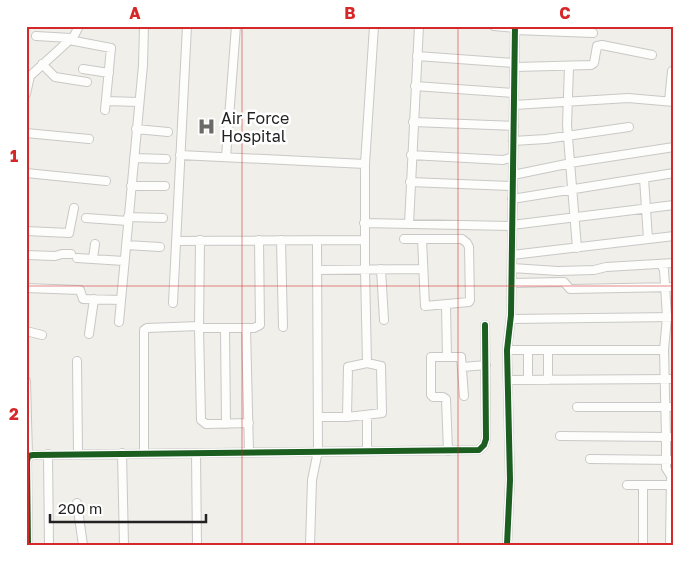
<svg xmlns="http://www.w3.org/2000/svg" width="700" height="571" font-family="'Golos Text',sans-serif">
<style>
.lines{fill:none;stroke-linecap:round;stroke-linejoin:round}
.minor-casing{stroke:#c9c8c6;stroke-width:10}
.minor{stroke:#fdfdfc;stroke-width:8}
.cycleway-casing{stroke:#fff;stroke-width:9}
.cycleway{stroke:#1b5e20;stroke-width:6}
.grid{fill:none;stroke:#d62828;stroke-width:1;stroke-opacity:0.55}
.labels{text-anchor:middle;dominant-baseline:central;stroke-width:5;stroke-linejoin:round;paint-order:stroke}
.poi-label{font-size:16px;fill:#222;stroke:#fff;text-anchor:start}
.neatline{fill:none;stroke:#d62828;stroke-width:2}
.grid-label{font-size:16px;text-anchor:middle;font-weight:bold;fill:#d62828}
</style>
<rect width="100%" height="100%" fill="#f0efea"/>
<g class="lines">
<defs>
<path id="minor" d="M494 26 515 28
M515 30 593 33
M36 36 71 38
M69 40 111 48 105 110
M417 56 515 63
M42 64 55 77 87 82
M515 67 591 65 594 63 597 46 602 45 652 55
M569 67 567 125 577 248
M83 69 109 73
M415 86 514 93
M26 94 30 76 74 36 79 26
M106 101 139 102
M669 101 672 71
M514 105 628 98 674 102
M413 122 514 126
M136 129 168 132
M26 133 89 139
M513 141 546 139 629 127
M180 155 365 164
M411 155 503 160 513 157
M226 157 236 26
M134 158 166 159
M26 173 106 181
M513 175 576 162 674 147
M644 178 648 239
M410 182 513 186
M131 186H165
M512 199 674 173
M128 217 163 218
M86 218 128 221
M364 223 512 226
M409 224 419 26
M512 225 674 205
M26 231 69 233 74 208
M404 239H462L467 243 469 247 470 300 469 302 425 306 422 239
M200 240 199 328 201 420 206 424 249 423
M281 240 283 327
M176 241 364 240
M126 245 160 247
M26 255 55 256 62 254H71
M512 255 674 236
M77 258 124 261
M93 258 95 244
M661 264 664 270 667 317 664 350 666 437H674
M512 268 558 271 594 270 606 267 674 263
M381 269 384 320
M317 270 423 269
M512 283 564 282 570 289 674 287
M26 288 80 290 83 299 121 300
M173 303 187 26
M446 305 447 357
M511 319 674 317
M119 322 143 65 144 26
M199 328H254L260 325 259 240
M225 328 226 424
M246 328 249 452
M26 331 42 335
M89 334 94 299
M507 350H664
M528 350V380
M548 350V380
M77 361 78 453
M367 363 365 270V164L374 26
M463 367 486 365
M508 380 674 379
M26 381 28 456
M577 407H674
M318 417H347L382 413 381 366 367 363 348 367 347 417
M560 436 666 437V468L671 476 670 545
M367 451V415
M448 451 446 399 443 397H433L431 395V357H461L464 396
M122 453 124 545
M144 453V330L147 328 199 326
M196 453 197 545
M48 454 49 545
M590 459 674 460
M627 485H674
M77 503 83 545
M28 545 27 462 28 456 33 455 479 450 484 445 486 439 485 325
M310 545 312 480 318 451 317 240
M507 545 510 480 507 350 511 315 515 26
M643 545V485"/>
</defs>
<use href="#minor" class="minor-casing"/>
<use href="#minor" class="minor"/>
<defs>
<path id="cycleway" d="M28 545 27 462 28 456 33 455 479 450 484 445 486 439 485 325
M507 545 510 480 507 350 511 315 515 26"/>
</defs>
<use href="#cycleway" class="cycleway-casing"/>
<use href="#cycleway" class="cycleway"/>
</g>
<path class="grid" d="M242 26V545M458 26V545M26 286H674"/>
<defs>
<symbol id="hospital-bare" viewBox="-9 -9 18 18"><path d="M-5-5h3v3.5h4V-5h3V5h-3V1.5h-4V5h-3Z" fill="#6a6a68" stroke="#fff" stroke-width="2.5" paint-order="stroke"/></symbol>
</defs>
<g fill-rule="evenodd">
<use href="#hospital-bare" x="194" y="114" width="25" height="25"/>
</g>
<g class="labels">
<g class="poi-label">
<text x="221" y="118">Air Force<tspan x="221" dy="18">Hospital</tspan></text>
</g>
</g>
<rect width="700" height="571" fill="none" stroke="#ffffff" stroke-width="55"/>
<path d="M50 514v8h156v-8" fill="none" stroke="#222222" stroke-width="2.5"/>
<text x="58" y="514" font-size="15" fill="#222222" stroke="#ffffff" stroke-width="4" paint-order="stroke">200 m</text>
<rect x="28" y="28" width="644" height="516" class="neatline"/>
<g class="grid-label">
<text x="135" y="19">A</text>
<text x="350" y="19">B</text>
<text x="565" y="19">C</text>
<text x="14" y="162">1</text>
<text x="14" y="420">2</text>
</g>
</svg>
